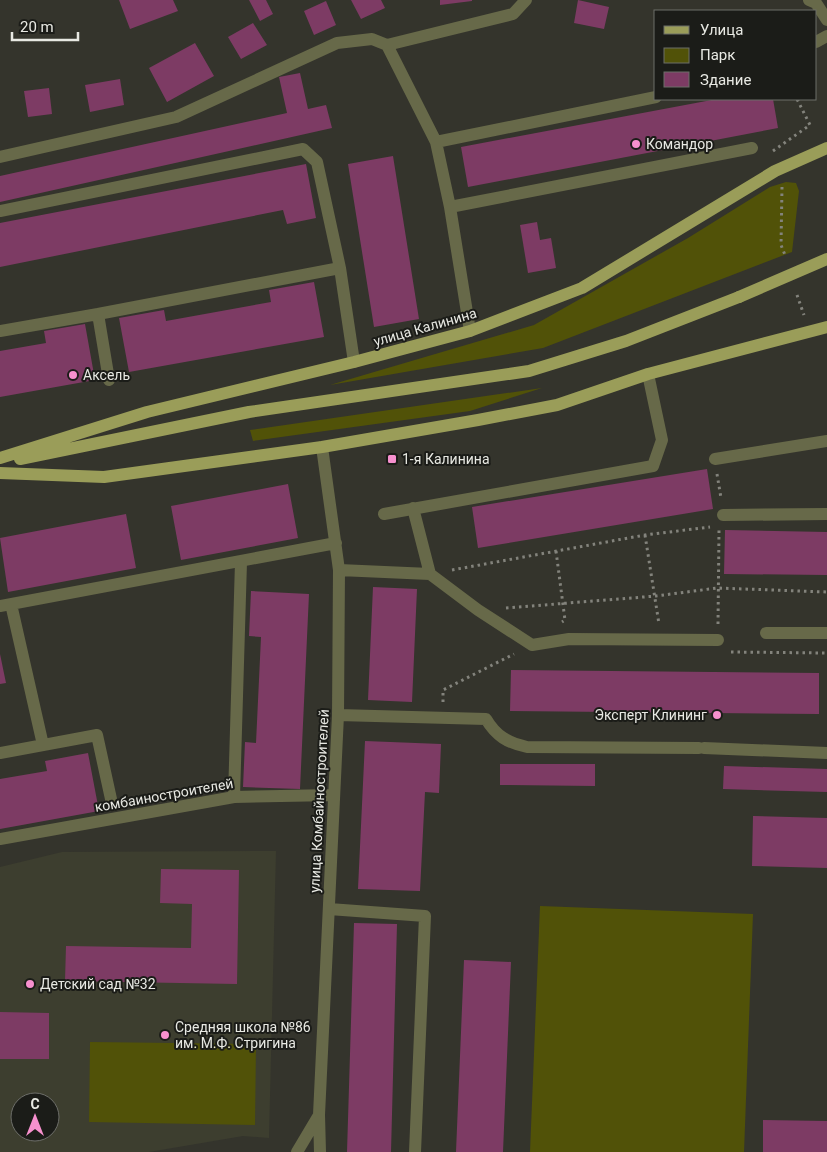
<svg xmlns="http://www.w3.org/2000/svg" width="827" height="1152" font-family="Roboto,sans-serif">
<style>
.built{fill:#3d3e2f;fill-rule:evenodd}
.green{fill:#515208}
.building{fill:#7d3b64}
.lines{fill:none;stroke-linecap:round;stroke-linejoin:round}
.path{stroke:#83837c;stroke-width:3;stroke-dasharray:2.5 4;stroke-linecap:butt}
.minor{stroke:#676949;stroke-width:12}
.major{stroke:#9a9d59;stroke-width:12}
.major-bridge{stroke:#9a9d59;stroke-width:12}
.poi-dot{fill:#f790ce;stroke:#1b1c18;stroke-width:2}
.labels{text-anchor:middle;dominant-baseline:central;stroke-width:4;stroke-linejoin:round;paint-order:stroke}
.poi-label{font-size:14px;fill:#e8e9e3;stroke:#1b1c18;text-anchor:start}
.street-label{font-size:14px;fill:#e8e9e3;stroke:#1b1c18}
</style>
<rect width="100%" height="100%" fill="#34342c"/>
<path class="built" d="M276 851 269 1138 243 1136 149 1152H0V867L62 852ZM20 1102H50V1132H20Z"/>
<path class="green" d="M786 182 796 183 799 191 792 252 543 348 330 385 534 325 688 238 770 187Z
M542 388 470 411 253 441 250 430Z
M540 906 753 914 744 1152H530Z
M90 1042 256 1044 255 1125 89 1122Z"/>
<path class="building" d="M119 0H173L178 11 130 29Z
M249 0H266L273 14 260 21Z
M351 0H381L385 8 361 19Z
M440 0H472V1L440 5Z
M578 0 609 7 604 29 574 23Z
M326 1 336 25 314 35 304 11Z
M253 23 267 45 241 59 228 37Z
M195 43 214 76 167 102 149 68Z
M300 73 308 109 326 105 332 128 0 202V176L287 113 279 77Z
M120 79 124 105 90 112 85 85Z
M49 88 52 114 28 117 24 91Z
M717 99H773L778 128 468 187 461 147Z
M393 156 419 319 374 327 348 164Z
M306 164 316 218 287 224 283 210 0 267V223Z
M537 222 540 240 551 238 556 268 528 273 520 225Z
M314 282 324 337 129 372 119 318 164 310 166 321 271 302 269 290Z
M85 324 95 380 0 397V351L46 343 44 331Z
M707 469 713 509 478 548 472 507Z
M288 484 298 538 181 560 171 506Z
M126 514 136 568 8 592 0 538Z
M725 530 827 532V575L724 574Z
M373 587 417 589 412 702 368 700Z
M251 591 309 594 300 789 243 787 245 742 256 743 261 637 249 636Z
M0 654 6 683 0 684Z
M511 670 819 673V714L510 711Z
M365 741 441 744 439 793 425 792 420 891 358 889Z
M88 753 99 811 0 829V779L47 771 45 761Z
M500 764H595V786L500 785Z
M724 766 827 769V792L723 789Z
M753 816 827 818V868L752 866Z
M161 869 239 870 237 984 65 981 66 946 191 948 192 904 160 903Z
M354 923 397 924 391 1152H347Z
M464 960 511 962 503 1152H456Z
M0 1012 49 1013V1059H0Z
M763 1120 827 1121V1152H763Z"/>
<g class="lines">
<path class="path" d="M773 151 810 125 797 99
M782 187 781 245 785 255
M797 295 804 315
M717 474 721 498
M645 535 659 624
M556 551 565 620 562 622
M452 570 645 535 710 527
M506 608 656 596 717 588 827 592
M718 624 719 530
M731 652 827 653
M443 702V690L514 654"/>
<path class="minor" d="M809 0 816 3 827 20
M816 42 827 36
M387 45 436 142 450 207 470 331
M436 142 656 97
M0 157 176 117 337 43 372 39 387 45 513 14 526 0
M450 207 752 148
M0 211 303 149 317 162 340 268 354 362
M0 331 98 314
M109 380 98 314 340 268
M715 459 827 441
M413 508 430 574
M384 514 653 466 662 440 648 374
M723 515 827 514
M339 570 430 574 478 610 532 645 569 639 718 640
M11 604 43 745
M0 606 336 543
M766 633H827
M338 715 486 719C496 736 508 743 527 747L699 748
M704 748 827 753
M0 753 97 735 111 799
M234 797 241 562
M0 839 234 797 334 795
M329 909 425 916 415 1152
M297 1152 319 1115
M320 1152 319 1115 338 715 339 570 322 447"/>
<path class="major" d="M0 458 147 412 354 362 470 331 582 288 775 171 827 148
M20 459 249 412 529 371 626 341 739 297
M0 473 104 477 322 447 478 420 557 405 648 374 827 327"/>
<path class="major-bridge" d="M739 297 827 259"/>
</g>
<g class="poi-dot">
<circle cx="636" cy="144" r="5"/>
<circle cx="73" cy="375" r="5"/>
<rect x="387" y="454" width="10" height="10" rx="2.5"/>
<circle cx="717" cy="715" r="5"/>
<circle cx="30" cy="984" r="5"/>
<circle cx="165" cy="1035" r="5"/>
</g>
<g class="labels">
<g class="poi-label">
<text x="646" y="144">Командор</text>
<text x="83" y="375">Аксель</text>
<text x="402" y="459">1-я Калинина</text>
<text x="707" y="715" text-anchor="end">Эксперт Клининг</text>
<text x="40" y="984">Детский сад №32</text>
<text x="175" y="1027">Средняя школа №86<tspan x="175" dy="16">им. М.Ф. Стригина</tspan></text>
</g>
<g class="street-label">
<text transform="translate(425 327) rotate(-16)">улица Калинина</text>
<text transform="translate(164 795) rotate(-10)">комбаиностроителей</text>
<text transform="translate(319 801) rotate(-87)">улица Комбайностроителей</text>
</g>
</g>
<rect x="654" y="10" width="162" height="90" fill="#1b1c18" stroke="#6d6e69"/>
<rect x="664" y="26" width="25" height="8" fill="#9a9d59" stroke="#6d6e69"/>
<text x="700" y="35" font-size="15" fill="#e8e9e3">Улица</text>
<rect x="664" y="48" width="25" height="15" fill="#515208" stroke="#6d6e69"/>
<text x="700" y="60" font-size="15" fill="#e8e9e3">Парк</text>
<rect x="664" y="72" width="25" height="15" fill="#7d3b64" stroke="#6d6e69"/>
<text x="700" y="85" font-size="15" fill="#e8e9e3">Здание</text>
<g transform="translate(35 1117)"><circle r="24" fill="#1b1c18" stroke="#6d6e69"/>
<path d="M0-4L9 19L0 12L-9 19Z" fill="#f790ce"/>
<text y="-8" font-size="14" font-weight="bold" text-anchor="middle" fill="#e8e9e3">С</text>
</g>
<path d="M12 32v8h66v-8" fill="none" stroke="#e8e9e3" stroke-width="2.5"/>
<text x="20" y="32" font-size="15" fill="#e8e9e3" stroke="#1b1c18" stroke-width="4" paint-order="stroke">20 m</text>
</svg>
